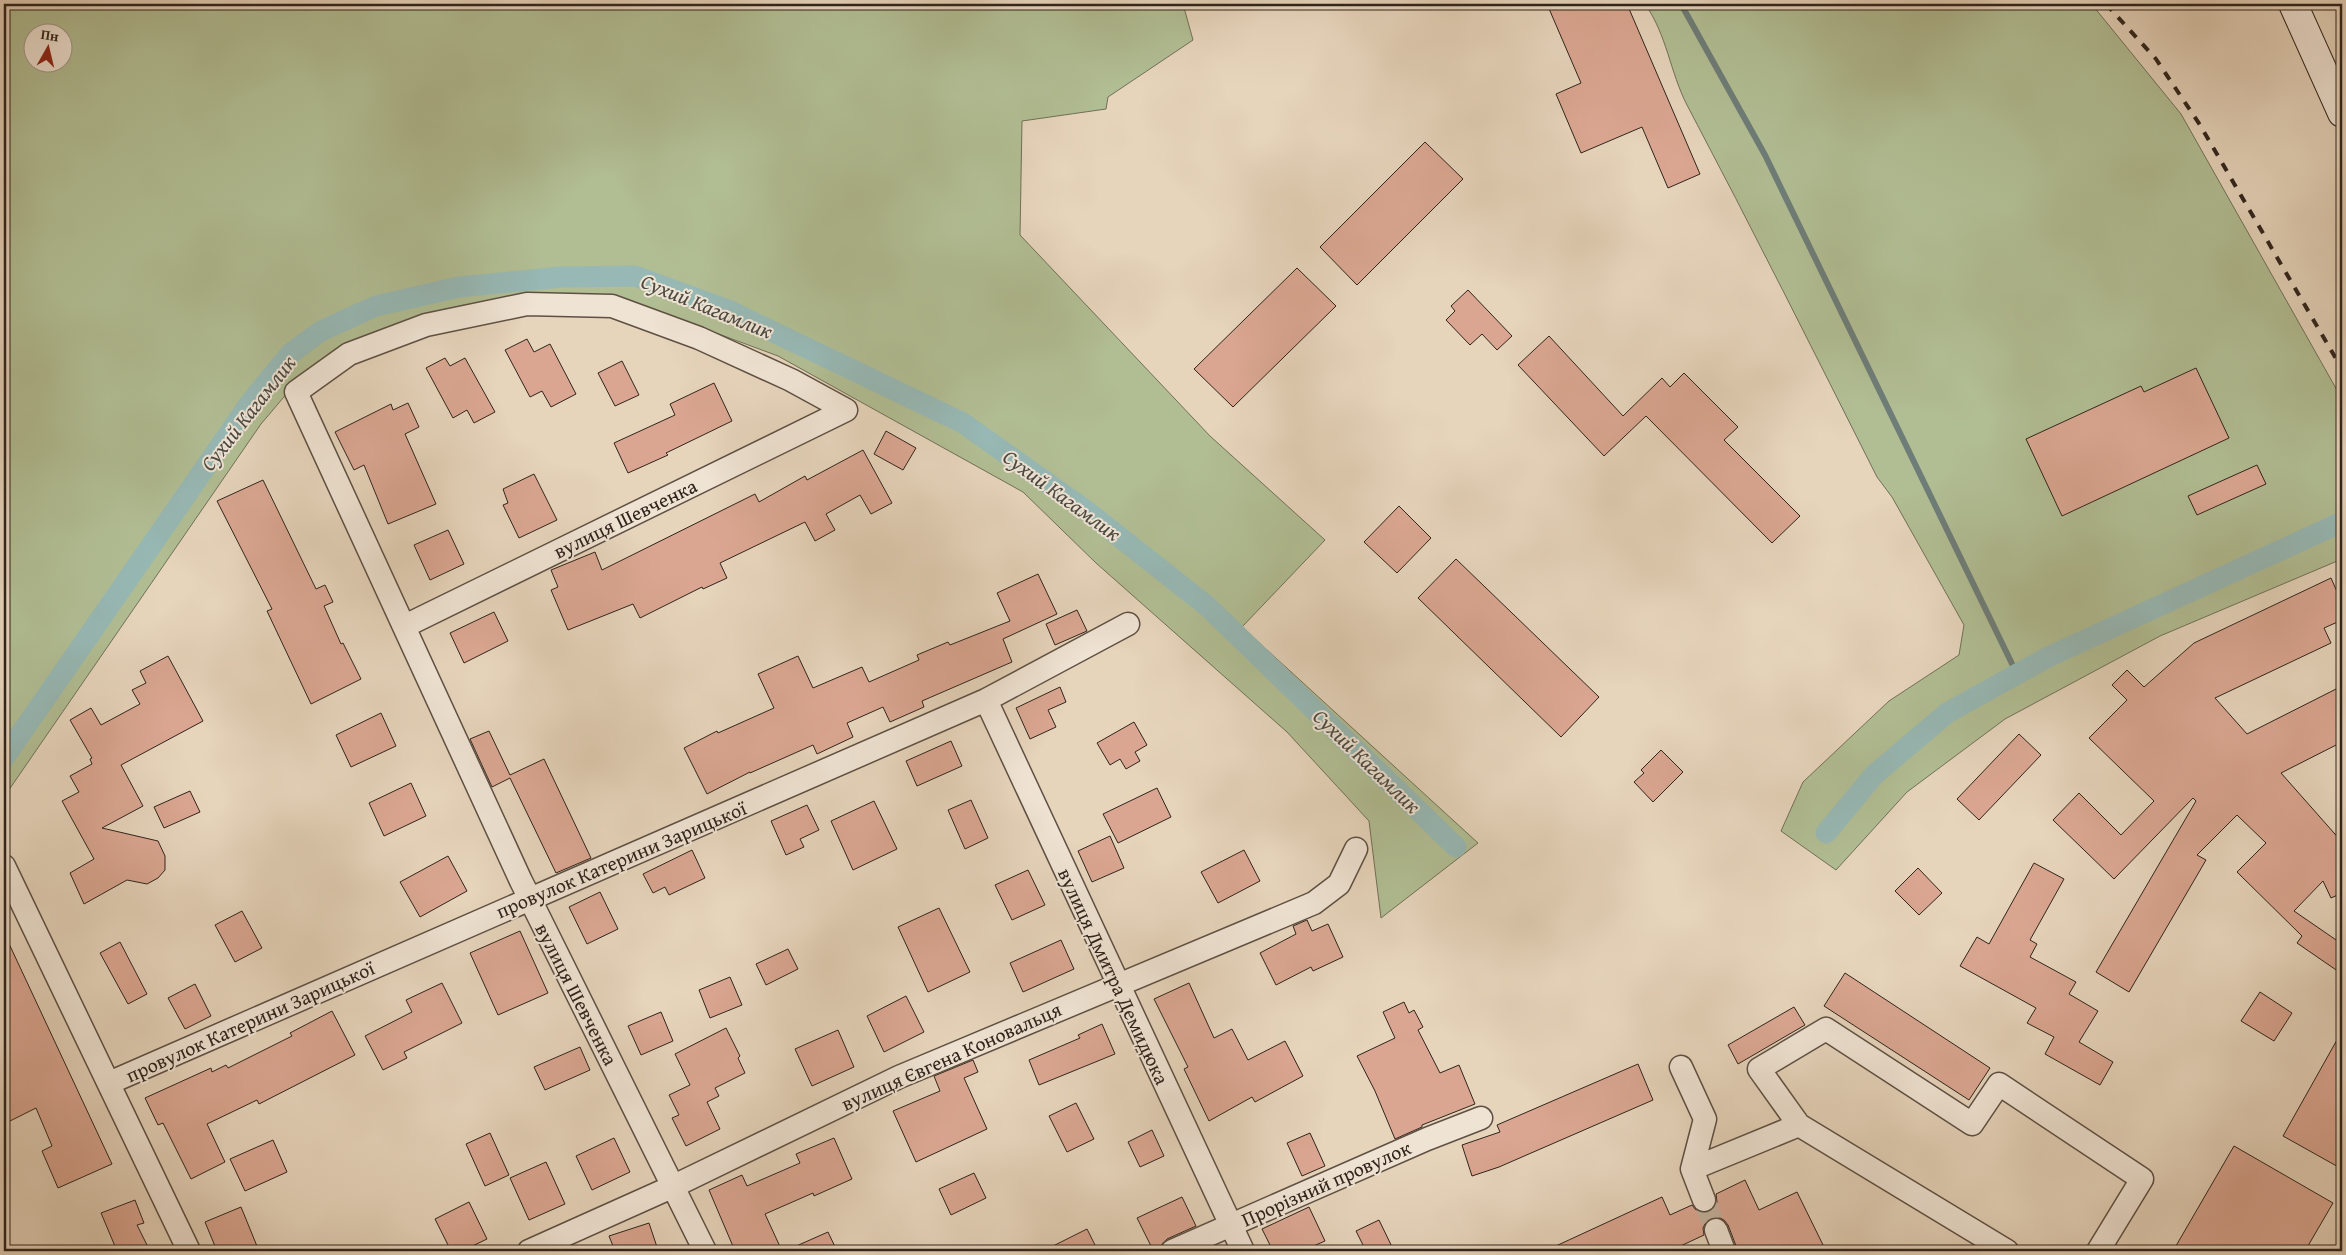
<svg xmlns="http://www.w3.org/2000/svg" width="2346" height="1255" font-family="'Gentium Book Plus',serif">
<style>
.green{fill:#b1bd93;stroke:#707058;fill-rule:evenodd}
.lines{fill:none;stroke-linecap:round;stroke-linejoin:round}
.stream{stroke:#6e7d78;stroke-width:6}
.canal{stroke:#97b8b4;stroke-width:21}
.building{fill:#daa691;stroke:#30241d}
.street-tunnel{stroke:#c2b19b;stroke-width:22;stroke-dasharray:22 11;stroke-linecap:butt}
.street-casing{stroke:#5e5044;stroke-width:25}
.secondary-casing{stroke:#30241d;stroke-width:30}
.street{stroke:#efe3d3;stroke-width:22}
.secondary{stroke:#efe3d3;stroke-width:28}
.rail{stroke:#30241d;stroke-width:4;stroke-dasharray:9 9;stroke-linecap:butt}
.labels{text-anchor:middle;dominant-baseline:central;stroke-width:4;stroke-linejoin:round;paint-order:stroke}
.street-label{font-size:20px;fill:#30241d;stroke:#efe3d3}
.water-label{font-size:21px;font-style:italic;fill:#4a4943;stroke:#efe3d3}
</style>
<rect width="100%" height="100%" fill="#e6d4bb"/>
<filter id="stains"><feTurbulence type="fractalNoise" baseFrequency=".004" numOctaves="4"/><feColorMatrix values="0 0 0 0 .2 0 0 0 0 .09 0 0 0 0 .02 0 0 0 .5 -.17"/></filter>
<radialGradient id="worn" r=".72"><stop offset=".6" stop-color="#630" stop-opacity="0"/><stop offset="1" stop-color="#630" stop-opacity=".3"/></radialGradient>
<path class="green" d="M4 4H1183L1193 40 1108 97 1106 109 1022 121 1020 235 1210 436 1325 540 1242 627 1478 843 1381 918 1369 821 1287 732 1096 563 1023 492 778 356 627 300 512 301 300 378 261 424 4 797ZM32 32H62V62H32Z
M1645 4H2089L2094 7 2181 114 2342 399V559L2160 636 2005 719 1907 792 1836 870 1781 831 1803 782 1889 701 1959 655 1964 625 1892 497 1877 477C1814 352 1752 228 1687 105 1670 72 1667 35 1645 4Z"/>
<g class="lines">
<path class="stream" d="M1681 4 1765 155 2017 674"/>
<path class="canal" d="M4 758 250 403 291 353 321 331 376 306 459 287 561 277 635 276 728 310 963 423 1088 512 1207 606 1456 847
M1826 833 1874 775 1947 713 2048 657 2342 522"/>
</g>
<path class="building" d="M1547 4H1627L1700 174 1668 188 1642 127 1581 153 1556 94 1581 83Z
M1425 142 1463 179 1357 285 1320 247Z
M1297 268 1336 306 1233 407 1194 369Z
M1468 290 1512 336 1497 350 1482 334 1470 345 1446 320 1455 311 1451 306Z
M1549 336 1623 416 1662 378 1670 387 1684 373 1738 427 1724 440 1800 516 1772 543 1646 416 1604 456 1518 365Z
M527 339 534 352 550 344 576 394 551 407 542 391 530 397 505 350Z
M445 358 450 366 465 358 495 412 474 423 467 410 453 418 426 368Z
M622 361 639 395 615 406 598 373Z
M2196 368 2229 438 2062 516 2026 439 2141 386 2144 392Z
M714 383 732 421 666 453 668 455 628 473 614 443 675 415 670 404Z
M408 403 419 427 405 434 436 504 388 524 364 465 354 470 335 432 391 404 393 410Z
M886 431 916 448 903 470 874 454Z
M863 450 892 503 871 514 860 495 826 514 835 530 815 541 805 522 720 563 727 578 703 589 702 587 640 618 633 604 568 630 551 590 558 587 551 570 595 552 602 570 755 494 759 502 805 476 807 480Z
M2257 465 2266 484 2197 515 2188 496Z
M534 474 557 520 519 538 503 505 508 503 503 489Z
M263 480 316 589 325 585 333 602 324 606 341 644 343 643 361 679 311 704 267 611 272 609 217 501Z
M1399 506 1431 538 1397 573 1364 542Z
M448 530 464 564 430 580 414 545Z
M1456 559 1599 697 1561 737 1418 598Z
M1038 574 1057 614 1003 639 1012 662 922 701 924 707 890 722 883 707 847 723 853 737 817 754 813 745 750 773V772L707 794 684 748 717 731 718 733 774 708 758 674 798 656 813 688 862 667 869 682 919 660 917 655 948 642 950 645 1010 621 997 593Z
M2331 578 2342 603V620L2324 628 2331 643 2215 698 2247 734 2342 686V742L2281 773 2342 842V893L2331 898 2323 881 2294 911 2342 944V974L2297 943 2302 936 2237 872 2266 843 2237 815 2197 855 2206 860 2129 992 2096 972 2196 801 2193 798 2114 879 2053 820 2079 793 2121 835 2154 801 2089 738 2127 700 2112 685 2127 670 2144 687 2194 643Z
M1077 610 1087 631 1055 645 1046 624Z
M494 612 508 641 464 663 450 633Z
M168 656 203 721 121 765 143 806 102 828 158 841 165 856V870L158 878 147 884 127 880 84 904 70 873 94 859 62 801 79 792 70 776 92 764 90 759 92 758 70 720 91 708 101 725 140 704 132 690 146 683 140 671Z
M1060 687 1066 702 1048 710 1056 727 1030 739 1016 708Z
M381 713 396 746 351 767 336 735Z
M1134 722 1147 745 1135 752 1140 761 1126 769 1120 759 1110 765 1097 743Z
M489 731 510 775 544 759 591 858 556 873 510 778 492 787 470 739Z
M2019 734 2041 755 1979 820 1957 799Z
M951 741 962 766 917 786 906 761Z
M1661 750 1683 772 1653 802 1634 782 1644 773 1641 770Z
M411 783 426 816 384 836 369 803Z
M1157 788 1171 817 1118 843 1103 814Z
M190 791 200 812 164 828 154 807Z
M971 800 988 838 965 849 948 810Z
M874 801 897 849 853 870 831 821Z
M807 805 819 830 800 839 804 847 786 855 771 821Z
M1110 836 1124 868 1092 882 1078 851Z
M692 850 705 878 669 895 665 887 653 893 643 874Z
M1244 850 1260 881 1218 903 1201 872Z
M448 856 467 891 420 917 400 882Z
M2034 863 2064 879 2030 940 2037 944 2030 957 2076 982 2069 994 2098 1011 2079 1042 2113 1062 2100 1085 2045 1054 2054 1037 2027 1023 2036 1008 1960 966 1977 937 1989 944Z
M1918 868 1942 893 1919 915 1895 891Z
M1028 870 1045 905 1012 920 995 885Z
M600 892 618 929 587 944 569 907Z
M939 908 970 972 928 992 898 927Z
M242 911 262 948 235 962 215 925Z
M1307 920 1312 931 1328 924 1343 957 1313 971 1311 967 1276 985 1260 953 1296 934 1293 926Z
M520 931 548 993 498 1015 470 953Z
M4 933 112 1164 58 1188 42 1151 52 1146 36 1108 4 1124Z
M1061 940 1074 969 1023 992 1010 963Z
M120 942 147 994 128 1004 100 953Z
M788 949 798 969 766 985 756 964Z
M1845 973 1990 1068 1969 1100 1824 1006Z
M730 977 742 1005 710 1018 699 990Z
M442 983 462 1023 404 1052 407 1058 383 1070 365 1036 412 1012 406 1000Z
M1189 983 1214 1038 1232 1029 1248 1060 1285 1041 1303 1076 1255 1102 1252 1097 1209 1121 1184 1069 1188 1067 1154 999Z
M195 984 211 1016 185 1029 168 998Z
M2260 992 2292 1013 2274 1041 2241 1021Z
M906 996 924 1032 884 1052 867 1016Z
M1404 1002 1409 1013 1414 1010 1423 1027 1418 1030 1440 1073 1459 1065 1475 1104 1422 1125V1127L1395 1139 1375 1091 1357 1056 1395 1038 1383 1012Z
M1794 1007 1805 1025 1738 1064 1728 1045Z
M332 1011 355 1055 259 1104 257 1100 207 1124 225 1162 191 1179 163 1123 158 1125 145 1098 211 1068 212 1072 226 1065 228 1068 292 1036 290 1033Z
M661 1012 673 1041 641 1055 628 1026Z
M1102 1024 1115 1054 1039 1085 1029 1060 1080 1038 1078 1035Z
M726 1028 740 1056 738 1058 745 1073 715 1088 719 1096 707 1102 720 1129 686 1146 672 1118 679 1115 669 1095 690 1085 675 1054Z
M838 1030 854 1067 812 1086 795 1049Z
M2342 1031V1169L2283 1136Z
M580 1047 590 1070 545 1090 534 1067Z
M973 1060 978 1072 964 1078 987 1129 916 1162 893 1111 940 1091 934 1076Z
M1638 1064 1653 1100 1499 1167 1472 1176 1462 1145 1500 1132 1497 1125Z
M1076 1103 1094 1139 1067 1152 1049 1116Z
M1152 1130 1164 1156 1140 1167 1128 1142Z
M490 1133 509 1175 485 1186 466 1144Z
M1310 1133 1325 1166 1302 1176 1287 1143Z
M614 1138 630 1172 592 1190 576 1156Z
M834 1138 852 1179 814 1196 813 1193 765 1214 782 1251H735L709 1190 742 1175 747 1186 800 1163 796 1154Z
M273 1140 287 1172 245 1191 230 1159Z
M2234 1146 2333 1203 2305 1251H2173Z
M546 1162 565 1204 529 1220 510 1178Z
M974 1173 986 1198 951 1215 939 1189Z
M1745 1180 1759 1210 1797 1192 1826 1251H1738L1728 1225 1724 1220 1718 1217 1711 1218 1706 1222 1703 1228 1704 1235 1670 1251H1545L1662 1197 1670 1215 1692 1205 1696 1210 1708 1212 1714 1209 1717 1202 1716 1194Z
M1182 1197 1196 1226 1167 1239 1160 1247 1153 1250 1137 1218Z
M135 1200 144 1223 137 1225 150 1251H117L101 1213Z
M469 1202 487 1239 462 1251H451L435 1219Z
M241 1207 259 1251H217L205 1222Z
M1309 1207 1325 1241 1302 1251H1273L1262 1229Z
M1379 1220 1394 1251H1366L1356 1231Z
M649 1223 657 1247 644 1251H615L609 1236Z
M1087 1229 1098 1251H1043Z
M828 1232 837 1251H785Z"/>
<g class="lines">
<path class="street-tunnel" d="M1704 1200 1716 1230"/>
<defs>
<path id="street" d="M405 626 846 410
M986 700 1243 1251
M4 866 189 1251
M1681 1067 1705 1119 1692 1169 1704 1200
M109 1083 986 700 1128 624
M1692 1169 1799 1125
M1716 1230 1724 1251
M529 1251 674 1186 899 1077 1314 903 1339 884 1356 849
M705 1251 521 881 296 392 349 354 426 325 527 304 612 306 699 338 791 380 846 410
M1172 1251 1427 1139 1481 1118
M2007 1251 1799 1125 1759 1069 1826 1029 1972 1124 1999 1084 2142 1179 2098 1251"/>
<path id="secondary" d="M2293 4 2342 113"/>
</defs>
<use href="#street" class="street-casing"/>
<use href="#secondary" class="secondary-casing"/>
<use href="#street" class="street"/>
<use href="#secondary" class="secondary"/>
<path class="rail" d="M2106 4 2156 59 2200 125 2342 369"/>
</g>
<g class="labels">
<g class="street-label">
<text transform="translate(625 518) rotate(-26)">вулиця Шевченка</text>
<text transform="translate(621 859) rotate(-23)">провулок Катерини Зарицької</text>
<text transform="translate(1114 976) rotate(65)">вулиця Дмитра Демидюка</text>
<text transform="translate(577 994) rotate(63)">вулиця Шевченка</text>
<text transform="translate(250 1021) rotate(-24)">провулок Катерини Зарицької</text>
<text transform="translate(951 1056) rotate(-24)">вулиця Євгена Коновальця</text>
<text transform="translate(1326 1183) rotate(-24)">Прорізний провулок</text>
</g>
<g class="water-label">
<text transform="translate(707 306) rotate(22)">Сухий Кагамлик</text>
<text transform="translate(248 413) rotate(-52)">Сухий Кагамлик</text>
<text transform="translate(1062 495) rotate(36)">Сухий Кагамлик</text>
<text transform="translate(1367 761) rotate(44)">Сухий Кагамлик</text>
</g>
</g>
<rect width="2346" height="1255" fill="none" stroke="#e6d4bb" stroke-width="20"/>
<rect x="5" y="5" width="2336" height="1245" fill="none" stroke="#30241d" stroke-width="2.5"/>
<rect x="10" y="10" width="2326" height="1235" fill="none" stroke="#30241d"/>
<g transform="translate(48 48) rotate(8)"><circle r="24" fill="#efe3d3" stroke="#a3978a"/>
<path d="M0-4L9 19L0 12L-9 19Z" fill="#8f2418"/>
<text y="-8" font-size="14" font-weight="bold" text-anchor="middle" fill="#30241d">Пн</text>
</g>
<rect width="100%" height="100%" filter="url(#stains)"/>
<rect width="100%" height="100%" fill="url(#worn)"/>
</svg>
